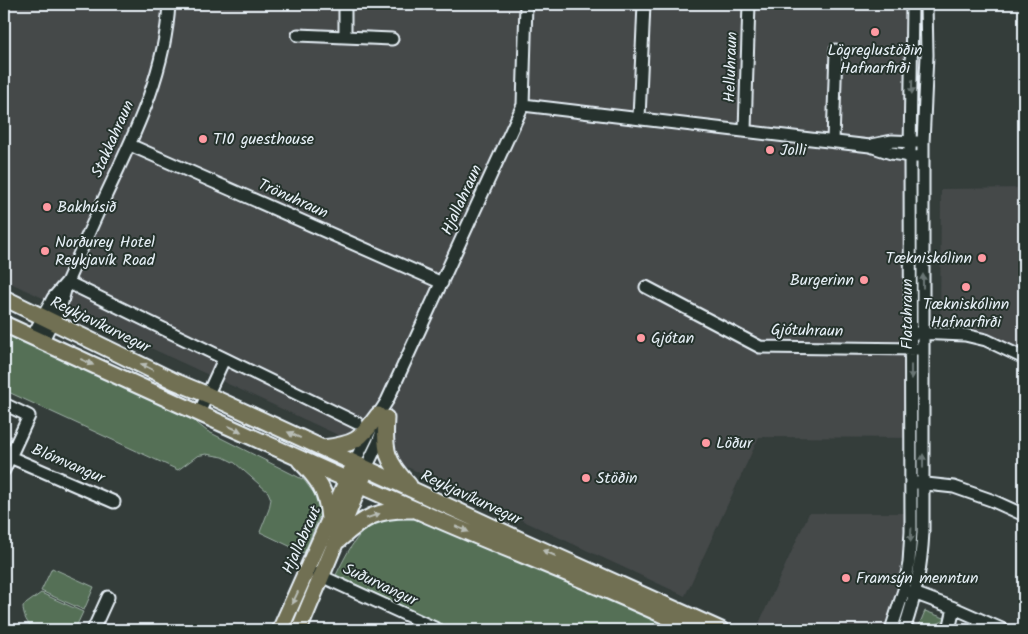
<svg xmlns="http://www.w3.org/2000/svg" width="1028" height="634" font-family="Kalam,sans-serif">
<style>
.built{fill:#444849}
.green{fill:#546f56;stroke:#9eb0a7}
.lines{fill:none;stroke-linecap:round;stroke-linejoin:round}
.minor-casing{stroke:#e8f1f8;stroke-width:15}
.major-casing{stroke:#e8f1f8;stroke-width:19}
.minor{stroke:#26332d;stroke-width:11}
.major{stroke:#716f52;stroke-width:15}
.oneway{fill:#6a7674}
.oneway2{fill:#b8bdb6}
.poi-dot{fill:#ff9aa2;stroke:#26332d;stroke-width:2}
.labels{text-anchor:middle;dominant-baseline:central;stroke-width:4;stroke-linejoin:round;paint-order:stroke}
.poi-label{font-size:16px;fill:#e8f1f8;stroke:#26332d;text-anchor:start}
.street-label{font-size:16px;fill:#e8f1f8;stroke:#26332d}
</style>
<rect width="100%" height="100%" fill="#343d3a"/>
<filter id="ink" filterUnits="userSpaceOnUse"><feTurbulence type="fractalNoise" baseFrequency=".02" numOctaves="2"/><feDisplacementMap in="SourceGraphic" scale="10" xChannelSelector="R" yChannelSelector="G"/><feConvolveMatrix kernelMatrix="1 2 1 2 8 2 1 2 1" color-interpolation-filters="sRGB"/></filter>
<g filter="url(#ink)">
<path class="built" d="M4 4H917L913 94 918 338 917 438 759 437 685 596 4 280Z
M1024 188V354L968 328 940 327 941 189Z
M809 513H918L915 559 909 597 898 630H756Z"/>
<path class="green" d="M4 330 193 420 207 431 304 480 318 499 320 504V515L304 553 260 532 269 509 271 499 268 492 235 463 223 457 206 454 197 456 178 470 4 390Z
M405 518 433 521 685 630H454L336 575C346 555 358 528 381 520 388 517 397 518 405 518Z
M52 568 94 587 84 610 41 591Z
M41 593 83 612 76 627 72 630H35C27 624 23 616 23 606Z
M925 611 947 619 937 624 935 630H917Z"/>
<g class="lines">
<defs>
<path id="minor" d="M345 4V37
M298 35 392 39
M523 105 870 146 891 153 918 157
M639 118 644 4
M745 130 749 4
M833 141 836 50
M130 145 442 283
M872 145 892 141 918 142
M67 282 357 423
M646 287 760 347 917 349
M916 333 965 335 986 340 1024 358
M32 337 53 298 66 283
M42 342 62 302 67 282C80 253 92 224 106 195 135 133 165 74 169 4
M4 404 29 416 4 470
M199 413 224 359
M10 457 114 502
M354 463 378 415 387 401 523 105 526 4
M366 468 378 443 383 428
M917 483 954 487 991 500 1024 515
M308 570 439 630
M911 592 954 608 1004 630
M93 630 108 597
M891 630 904 590 909 563 911 531 910 155 912 4
M904 630C916 594 921 569 923 532V143L927 55 926 4
M949 630 954 608"/>
<path id="major" d="M4 298 174 381 208 395 525 542 721 630
M4 324C141 387 278 450 416 510 509 551 604 586 695 630
M386 418C384 451 386 461 409 485
M323 448C355 444 359 441 378 415
M300 461C319 480 327 492 329 519
M339 540C364 517 378 509 412 510
M280 630 351 471
M299 630 363 477"/>
</defs>
<use href="#minor" class="minor-casing"/>
<use href="#major" class="major-casing"/>
<use href="#minor" class="minor"/>
<use href="#major" class="major"/>
</g>
<defs><path id="oneway-solid" d="M-6-.8H1V-3.2L6.5 0L1 3.2V.8H-6Z" transform="scale(1.25)"/></defs>
<g class="oneway">
<use href="#oneway-solid" transform="translate(912 87) rotate(91)"/>
<use href="#oneway-solid" transform="translate(923 281) rotate(-90)"/>
<use href="#oneway-solid" transform="translate(911 372) rotate(90)"/>
<use href="#oneway-solid" transform="translate(923 461) rotate(-90)"/>
<use href="#oneway-solid" transform="translate(911 535) rotate(93)"/>
</g>
<g class="oneway2">
<use href="#oneway-solid" transform="translate(87 362) rotate(25)"/>
<use href="#oneway-solid" transform="translate(147 367) rotate(-153)"/>
<use href="#oneway-solid" transform="translate(235 429) rotate(24)"/>
<use href="#oneway-solid" transform="translate(294 435) rotate(-155)"/>
<use href="#oneway-solid" transform="translate(373 516) rotate(-19)"/>
<use href="#oneway-solid" transform="translate(462 529) rotate(23)"/>
<use href="#oneway-solid" transform="translate(549 553) rotate(-156)"/>
<use href="#oneway-solid" transform="translate(295 598) rotate(115)"/>
</g>
</g>
<g class="poi-dot">
<circle cx="875" cy="32" r="5"/>
<circle cx="203" cy="139" r="5"/>
<circle cx="770" cy="150" r="5"/>
<circle cx="47" cy="207" r="5"/>
<circle cx="45" cy="251" r="5"/>
<circle cx="982" cy="258" r="5"/>
<circle cx="864" cy="280" r="5"/>
<circle cx="966" cy="287" r="5"/>
<circle cx="641" cy="338" r="5"/>
<circle cx="706" cy="443" r="5"/>
<circle cx="586" cy="478" r="5"/>
<circle cx="846" cy="578" r="5"/>
</g>
<g class="labels">
<g class="poi-label">
<text x="875" y="50" text-anchor="middle">Lögreglustöðin<tspan x="875" dy="18">Hafnarfirði</tspan></text>
<text x="213" y="139">T10 guesthouse</text>
<text x="780" y="150">Jolli</text>
<text x="57" y="207">Bakhúsið</text>
<text x="55" y="242">Norðurey Hotel<tspan x="55" dy="18">Reykjavík Road</tspan></text>
<text x="972" y="258" text-anchor="end">Tækniskólinn</text>
<text x="854" y="280" text-anchor="end">Burgerinn</text>
<text x="966" y="304" text-anchor="middle">Tækniskólinn<tspan x="966" dy="18">Hafnarfirði</tspan></text>
<text x="651" y="338">Gjótan</text>
<text x="716" y="443">Löður</text>
<text x="596" y="478">Stöðin</text>
<text x="856" y="578">Framsýn menntun</text>
</g>
<g class="street-label">
<text transform="translate(731 67) rotate(-88)">Helluhraun</text>
<text transform="translate(113 139) rotate(-66)">Stakkahraun</text>
<text transform="translate(293 199) rotate(24)">Trönuhraun</text>
<text transform="translate(462 200) rotate(-65)">Hjallahraun</text>
<text transform="translate(907 314) rotate(-90)">Flatahraun</text>
<text transform="translate(100 325) rotate(26)">Reykjavíkurvegur</text>
<text transform="translate(807 331) rotate(1)">Gjótuhraun</text>
<text transform="translate(68 464) rotate(23)">Blómvangur</text>
<text transform="translate(471 498) rotate(25)">Reykjavíkurvegur</text>
<text transform="translate(302 540) rotate(-66)">Hjallabraut</text>
<text transform="translate(380 585) rotate(25)">Suðurvangur</text>
</g>
</g>
<rect width="1028" height="634" fill="none" stroke="#26332d" stroke-width="20"/>
<rect x="10" y="10" width="1008" height="614" fill="none" stroke="#e8f1f8" stroke-width="2" filter="url(#ink)"/>
</svg>
